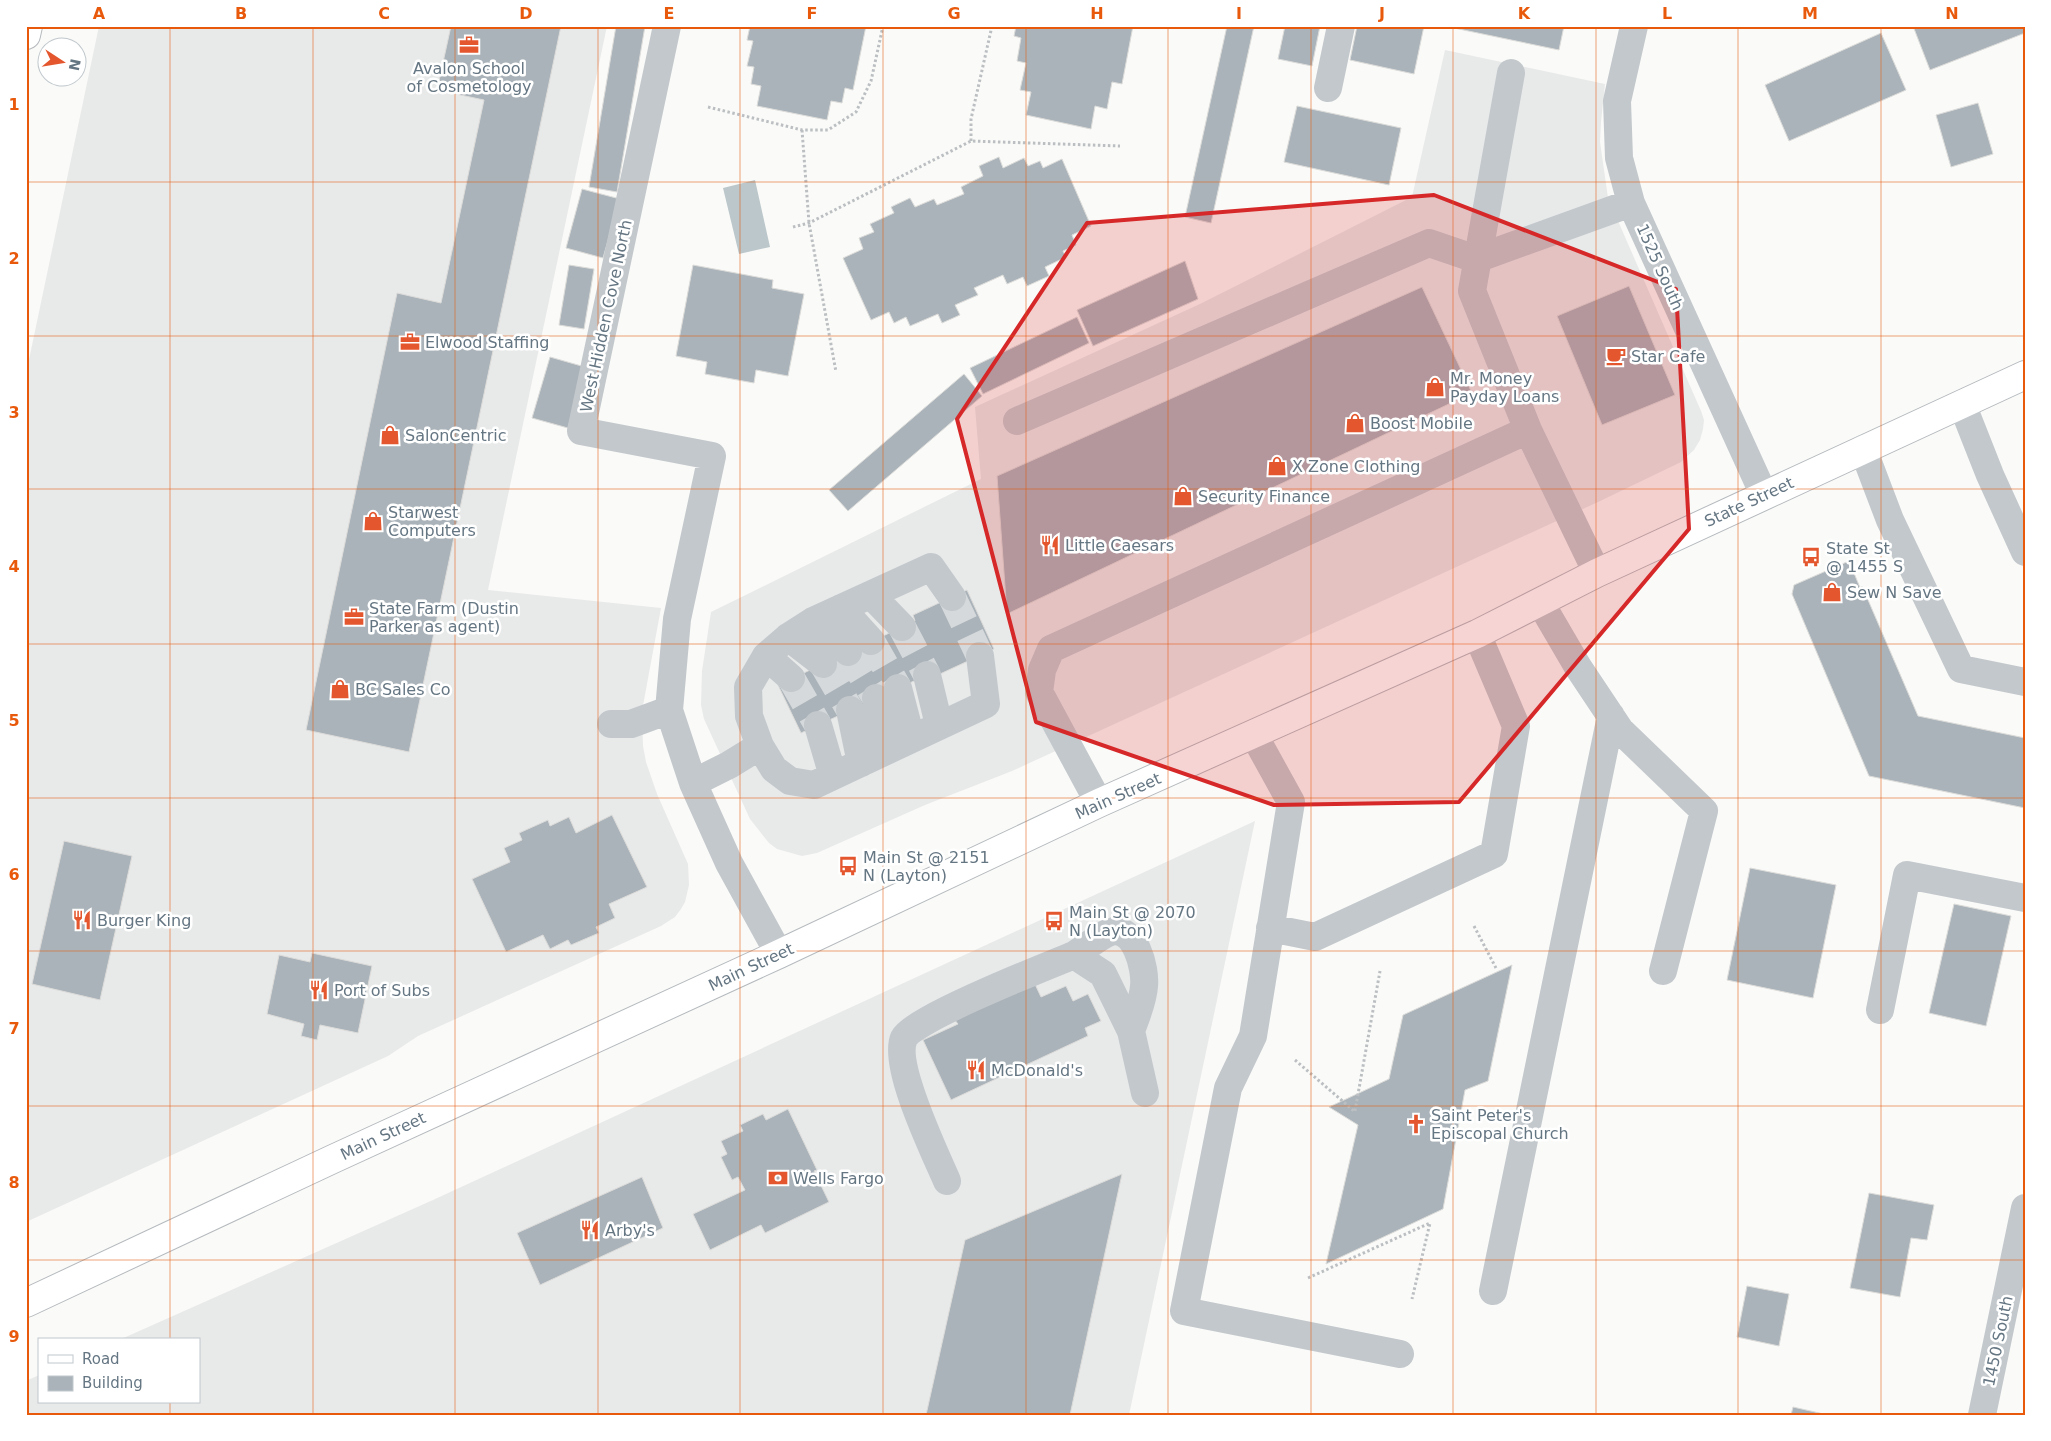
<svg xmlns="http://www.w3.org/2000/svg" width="2051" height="1441" font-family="'DejaVu Sans',sans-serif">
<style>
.built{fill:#e8e9e9}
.water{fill:#bbc7cb}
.building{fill:#aab3b9;stroke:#dcdcda}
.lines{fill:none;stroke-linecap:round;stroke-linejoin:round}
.minor-tunnel{stroke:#d5d9db;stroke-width:28;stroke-dasharray:28 14;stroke-linecap:butt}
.major-casing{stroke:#b5babe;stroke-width:30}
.path{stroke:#bbbfc2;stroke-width:3;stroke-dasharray:2.5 2.5;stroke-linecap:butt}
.minor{stroke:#c3c8cc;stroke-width:28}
.major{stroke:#fff;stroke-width:28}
.marked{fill:#d62828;fill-opacity:0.2;stroke:#d62828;stroke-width:4;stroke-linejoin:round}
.grid{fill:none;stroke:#e8590c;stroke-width:1;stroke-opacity:0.55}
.labels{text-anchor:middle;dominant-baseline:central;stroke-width:5;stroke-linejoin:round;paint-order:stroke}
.poi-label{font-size:16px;fill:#657683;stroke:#fff;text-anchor:start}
.street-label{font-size:16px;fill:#657683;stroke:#fff}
.neatline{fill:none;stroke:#e8590c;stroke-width:2}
.grid-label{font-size:16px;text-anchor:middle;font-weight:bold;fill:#e8590c}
</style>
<rect width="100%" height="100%" fill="#fafaf8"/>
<path class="built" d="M99 26H607L488 590 661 608 642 711 643 746 646 762 657 794 688 864 689 885 685 902 681 909 675 917 661 926 418 1036 388 1056 26 1222V374Z
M1445 50 1605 84 1601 122 1600 142 1608 198 1701 411 1704 420 1703 429 1700 440 1694 450 1681 462 1598 502 1012 771 925 805 817 853 802 856 777 849 769 843 750 819 704 719 701 705 702 671 711 612 981 479 975 407 1200 304 1412 197Z
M1255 821 1129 1415H26V1381L39 1375V1402H199V1340H119L433 1200Z"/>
<path class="water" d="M755 180 770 247 739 254 723 188Z"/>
<path class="building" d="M451 26H561L409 752 306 730 397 293 441 303 484 100 437 90Z
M616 26H645L617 192 589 187Z
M750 26H866L853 90 845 88 842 103 831 101 827 120 757 106 761 86 751 84 754 67 747 66 753 41 747 40Z
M1016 26H1133L1122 84 1112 82 1107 109 1095 106 1091 129 1026 115 1031 92 1020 90 1026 63 1017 61 1021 38 1014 36Z
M1227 26H1254L1211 223 1185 217Z
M1285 26H1320L1312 66 1278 59Z
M1357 26H1424L1414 74 1350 60Z
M1455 26H1564L1559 50 1454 28Z
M1913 26H2025V33L1930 70Z
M1881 33 1906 90 1789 141 1765 85Z
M1978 103 1993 154 1951 167 1936 115Z
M1297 106 1401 128 1389 185 1284 162Z
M999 157 1003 168 1024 158 1028 166 1040 161 1043 168 1062 159 1091 226 1072 235 1076 245 1063 251 1066 257 1045 267 1049 276 1027 286 1023 277 1007 284 1003 275 974 288 978 295 955 305 960 315 942 323 938 314 910 326 906 317 894 323 889 312 871 320 843 258 863 249 859 238 874 232 870 224 894 213 891 207 910 198 915 207 934 199 937 205 964 194 961 187 983 176 979 166Z
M582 189 620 199 603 258 566 248Z
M1185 261 1198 299 1093 346 1077 310Z
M569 265 594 269 584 329 559 325Z
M693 265 773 280 772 288 804 294 788 376 756 370 754 383 705 374 707 362 676 356Z
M1629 286 1675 395 1602 425 1557 316Z
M1422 287 1472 393 1007 614 997 476Z
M1077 317 1089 343 983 394 970 368Z
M550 357 585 367 568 428 532 418Z
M964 374 982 396 848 511 829 490Z
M1849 561 1861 590 1862 586 1918 716 2025 738V808L1869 776 1792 594 1794 585Z
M967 590 994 649 940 674 927 675 801 733 778 685 915 621 913 615Z
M612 815 647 887 609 904 615 918 596 927 599 933 571 945 568 940 550 949 543 935 506 952 472 879 510 862 504 848 522 840 519 833 548 820 550 826 569 817 576 833Z
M64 841 132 856 100 1000 32 984Z
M1750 868 1836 885 1813 998 1727 980Z
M1954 904 2011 916 1986 1026 1929 1013Z
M312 953 372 966 358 1033 320 1025 317 1040 301 1036 304 1024 267 1014 279 955 310 962Z
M1512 965 1488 1081 1465 1090 1443 1209 1326 1264 1358 1125 1329 1107 1389 1079 1403 1015Z
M1034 982 1041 997 1066 986 1073 1001 1088 994 1101 1021 1085 1028 1088 1036 951 1100 923 1040 958 1024 954 1019Z
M788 1109 817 1170 814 1171 829 1202 765 1233 761 1225 710 1250 693 1214 745 1190 738 1177 732 1180 721 1157 727 1154 721 1141 743 1131 740 1125 763 1114 766 1120Z
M1122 1174 1070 1415H926L965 1240Z
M642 1177 663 1228 540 1285 517 1233Z
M1869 1193 1934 1205 1927 1240 1911 1238 1900 1297 1850 1288Z
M1747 1286 1789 1294 1779 1346 1737 1337Z
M1793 1407 1828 1415H1791Z"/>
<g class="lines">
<path class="minor-tunnel" d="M952 597 980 656
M902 627 927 675
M871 641 898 688
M848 652 876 698
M823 664 850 710
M791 678 818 725"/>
<defs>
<path id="major" d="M26 35 28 26
M26 1303 333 1159 779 954 1099 803 1477 634 1597 573 2025 375"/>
</defs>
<use href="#major" class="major-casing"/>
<path class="path" d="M708 107 802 130H828L856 112 871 81 883 26
M802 130 809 223 836 372
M971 141V119L992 26
M793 227 809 223 971 141 1120 146
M1474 926 1496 968
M1295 1060 1354 1111
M1355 1111 1380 971
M1308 1278 1430 1223 1412 1299"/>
<path class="minor" d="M667 26 581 431 712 456 677 619 669 710 693 783 729 863 779 954
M1634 26 1617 101 1619 158 1631 203 1764 495
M1511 73 1472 291 1528 430 1597 573
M1328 88 1341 26
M1962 404 1990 475 2025 552
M1017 421 1429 243 1476 259 1631 203
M1863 449 1890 520 1961 669 2025 682
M871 595 902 627
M952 597 931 567 813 621 788 637 766 656 748 687 749 716 760 746 774 769 790 781 814 785 986 704 980 656
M1540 602 1578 667 1620 730 1704 811 1663 971
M841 608 871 641
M813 621 848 652
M788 637 823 664
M766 656 791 678
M927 675 939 725
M898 688 911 738
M876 698 885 751
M850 710 861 763
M611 724H631L669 710
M818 725 833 776
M1254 735 1291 802 1253 1036 1228 1088 1184 1311 1400 1354
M693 783 729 765 760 746
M1099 803 1039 692 1042 670 1051 649 1528 430
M1270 928 1315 937 1494 854 1516 726 1477 634
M1074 955C1084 949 1099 936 1110 932 1135 924 1146 969 1144 986 1143 1001 1136 1017 1131 1031
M1880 1010 1907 875 2025 898
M947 1181C935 1153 892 1065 904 1038 913 1019 1047 966 1074 955L1103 974 1131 1031 1145 1093
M1493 1291 1611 716
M1982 1415 2025 1208"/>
<use href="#major" class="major"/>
</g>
<path class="marked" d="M1434 195 1676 289 1689 529 1459 802 1274 805 1036 722 957 419 1087 223Z"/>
<path class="grid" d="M170 26V1340M313 26V1415M455 26V1415M598 26V1415M740 26V1415M883 26V1415M1026 26V1415M1168 26V1415M1311 26V1415M1453 26V1415M1596 26V1415M1738 26V1415M1881 26V1415M26 182H2025M26 336H2025M26 489H2025M26 644H2025M26 798H2025M26 951H2025M26 1106H2025M26 1260H2025M170 1402V1415"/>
<defs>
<symbol id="office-bare" viewBox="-9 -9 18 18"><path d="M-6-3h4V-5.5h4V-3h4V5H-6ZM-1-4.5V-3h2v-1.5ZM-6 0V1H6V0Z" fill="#e4572e" stroke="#fff" stroke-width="2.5" paint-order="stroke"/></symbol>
<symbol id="cafe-bare" viewBox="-9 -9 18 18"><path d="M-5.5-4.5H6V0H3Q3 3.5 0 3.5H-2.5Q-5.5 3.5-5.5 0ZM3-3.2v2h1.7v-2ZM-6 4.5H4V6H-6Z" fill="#e4572e" stroke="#fff" stroke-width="2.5" paint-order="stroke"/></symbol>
<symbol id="shop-bare" viewBox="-9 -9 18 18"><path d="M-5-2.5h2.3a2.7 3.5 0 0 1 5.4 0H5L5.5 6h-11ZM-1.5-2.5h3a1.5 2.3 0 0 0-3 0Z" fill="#e4572e" stroke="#fff" stroke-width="2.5" paint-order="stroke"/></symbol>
<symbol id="restaurant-bare" viewBox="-9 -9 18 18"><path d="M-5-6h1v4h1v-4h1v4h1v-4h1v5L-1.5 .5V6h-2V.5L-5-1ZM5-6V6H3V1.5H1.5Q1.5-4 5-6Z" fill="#e4572e" stroke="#fff" stroke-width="2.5" paint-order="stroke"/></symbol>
<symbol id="bus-bare" viewBox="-9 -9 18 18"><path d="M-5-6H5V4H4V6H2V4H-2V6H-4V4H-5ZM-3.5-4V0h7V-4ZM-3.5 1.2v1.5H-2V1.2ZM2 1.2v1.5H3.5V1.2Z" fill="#e4572e" stroke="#fff" stroke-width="2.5" paint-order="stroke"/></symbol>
<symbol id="church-bare" viewBox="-9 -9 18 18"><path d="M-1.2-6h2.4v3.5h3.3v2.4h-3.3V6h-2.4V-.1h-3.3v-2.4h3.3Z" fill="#e4572e" stroke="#fff" stroke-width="2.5" paint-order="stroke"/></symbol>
<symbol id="bank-bare" viewBox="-9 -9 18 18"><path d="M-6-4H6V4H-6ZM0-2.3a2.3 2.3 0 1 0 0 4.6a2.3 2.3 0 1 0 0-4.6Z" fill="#e4572e" stroke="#fff" stroke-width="2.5" paint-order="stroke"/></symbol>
</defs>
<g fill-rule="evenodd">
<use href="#office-bare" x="455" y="31" width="28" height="28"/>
<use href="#office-bare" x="396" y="328" width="28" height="28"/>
<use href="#cafe-bare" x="1602" y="342" width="28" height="28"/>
<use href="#shop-bare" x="1421" y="373" width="28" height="28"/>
<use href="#shop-bare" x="1341" y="409" width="28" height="28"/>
<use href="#shop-bare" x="376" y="421" width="28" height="28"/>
<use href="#shop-bare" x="1263" y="452" width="28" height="28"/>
<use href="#shop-bare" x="1169" y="482" width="28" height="28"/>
<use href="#shop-bare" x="359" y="507" width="28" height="28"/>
<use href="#restaurant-bare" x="1036" y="531" width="28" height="28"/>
<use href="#bus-bare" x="1797" y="543" width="28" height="28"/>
<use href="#shop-bare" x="1818" y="578" width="28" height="28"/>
<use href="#office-bare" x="340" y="603" width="28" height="28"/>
<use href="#shop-bare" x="326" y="675" width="28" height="28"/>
<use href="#bus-bare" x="834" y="852" width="28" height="28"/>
<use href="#restaurant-bare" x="68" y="906" width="28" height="28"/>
<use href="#bus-bare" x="1040" y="907" width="28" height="28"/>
<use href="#restaurant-bare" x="305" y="976" width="28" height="28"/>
<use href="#restaurant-bare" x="962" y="1056" width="28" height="28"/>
<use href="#church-bare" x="1402" y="1110" width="28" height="28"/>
<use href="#bank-bare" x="764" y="1164" width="28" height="28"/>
<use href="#restaurant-bare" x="576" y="1216" width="28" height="28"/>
</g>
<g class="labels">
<g class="poi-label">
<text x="469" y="68" text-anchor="middle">Avalon School<tspan x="469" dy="18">of Cosmetology</tspan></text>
<text x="425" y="342">Elwood Staffing</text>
<text x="1631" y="356">Star Cafe</text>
<text x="1450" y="378">Mr. Money<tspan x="1450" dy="18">Payday Loans</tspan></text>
<text x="1370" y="423">Boost Mobile</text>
<text x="405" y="435">SalonCentric</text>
<text x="1292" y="466">X Zone Clothing</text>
<text x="1198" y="496">Security Finance</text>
<text x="388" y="512">Starwest<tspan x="388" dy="18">Computers</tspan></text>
<text x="1065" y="545">Little Caesars</text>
<text x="1826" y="548">State St<tspan x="1826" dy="18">@ 1455 S</tspan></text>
<text x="1847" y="592">Sew N Save</text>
<text x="369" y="608">State Farm (Dustin<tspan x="369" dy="18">Parker as agent)</tspan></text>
<text x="355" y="689">BC Sales Co</text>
<text x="863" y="857">Main St @ 2151<tspan x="863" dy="18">N (Layton)</tspan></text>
<text x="1069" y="912">Main St @ 2070<tspan x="1069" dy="18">N (Layton)</tspan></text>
<text x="97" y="920">Burger King</text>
<text x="334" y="990">Port of Subs</text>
<text x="991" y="1070">McDonald's</text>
<text x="1431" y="1115">Saint Peter's<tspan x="1431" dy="18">Episcopal Church</tspan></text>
<text x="793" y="1178">Wells Fargo</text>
<text x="605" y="1230">Arby's</text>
</g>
<g class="street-label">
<text transform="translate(1660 267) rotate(66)">1525 South</text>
<text transform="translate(606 316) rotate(-78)">West Hidden Cove North</text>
<text transform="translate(1749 502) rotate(-25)">State Street</text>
<text transform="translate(1118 796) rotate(-24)">Main Street</text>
<text transform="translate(751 967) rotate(-25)">Main Street</text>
<text transform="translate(383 1136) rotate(-25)">Main Street</text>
<text transform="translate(1998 1341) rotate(-78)">1450 South</text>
</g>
</g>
<rect width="2051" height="1441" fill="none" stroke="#ffffff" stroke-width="55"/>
<rect x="38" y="1338" width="162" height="65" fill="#ffffff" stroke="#c1c8cd"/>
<rect x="48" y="1355" width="25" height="8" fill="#ffffff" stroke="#c1c8cd"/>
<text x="82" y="1364" font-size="15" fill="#657683">Road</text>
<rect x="48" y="1376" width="25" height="15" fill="#aab3b9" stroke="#c1c8cd"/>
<text x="82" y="1388" font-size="15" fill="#657683">Building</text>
<g transform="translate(62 62) rotate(102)"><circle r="24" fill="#ffffff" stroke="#c1c8cd"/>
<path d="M0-4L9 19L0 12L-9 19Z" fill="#e4572e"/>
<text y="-8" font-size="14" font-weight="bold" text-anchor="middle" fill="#657683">N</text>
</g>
<rect x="28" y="28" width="1996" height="1386" class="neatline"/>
<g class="grid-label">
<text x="99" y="19">A</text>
<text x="241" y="19">B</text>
<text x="384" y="19">C</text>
<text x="526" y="19">D</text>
<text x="669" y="19">E</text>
<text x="812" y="19">F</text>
<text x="954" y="19">G</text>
<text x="1097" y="19">H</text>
<text x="1239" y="19">I</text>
<text x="1382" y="19">J</text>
<text x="1524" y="19">K</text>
<text x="1667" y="19">L</text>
<text x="1810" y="19">M</text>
<text x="1952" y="19">N</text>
<text x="14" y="110">1</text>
<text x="14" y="264">2</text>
<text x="14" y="418">3</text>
<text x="14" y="572">4</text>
<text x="14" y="726">5</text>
<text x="14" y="880">6</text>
<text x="14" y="1034">7</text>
<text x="14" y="1188">8</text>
<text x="14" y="1342">9</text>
</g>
</svg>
